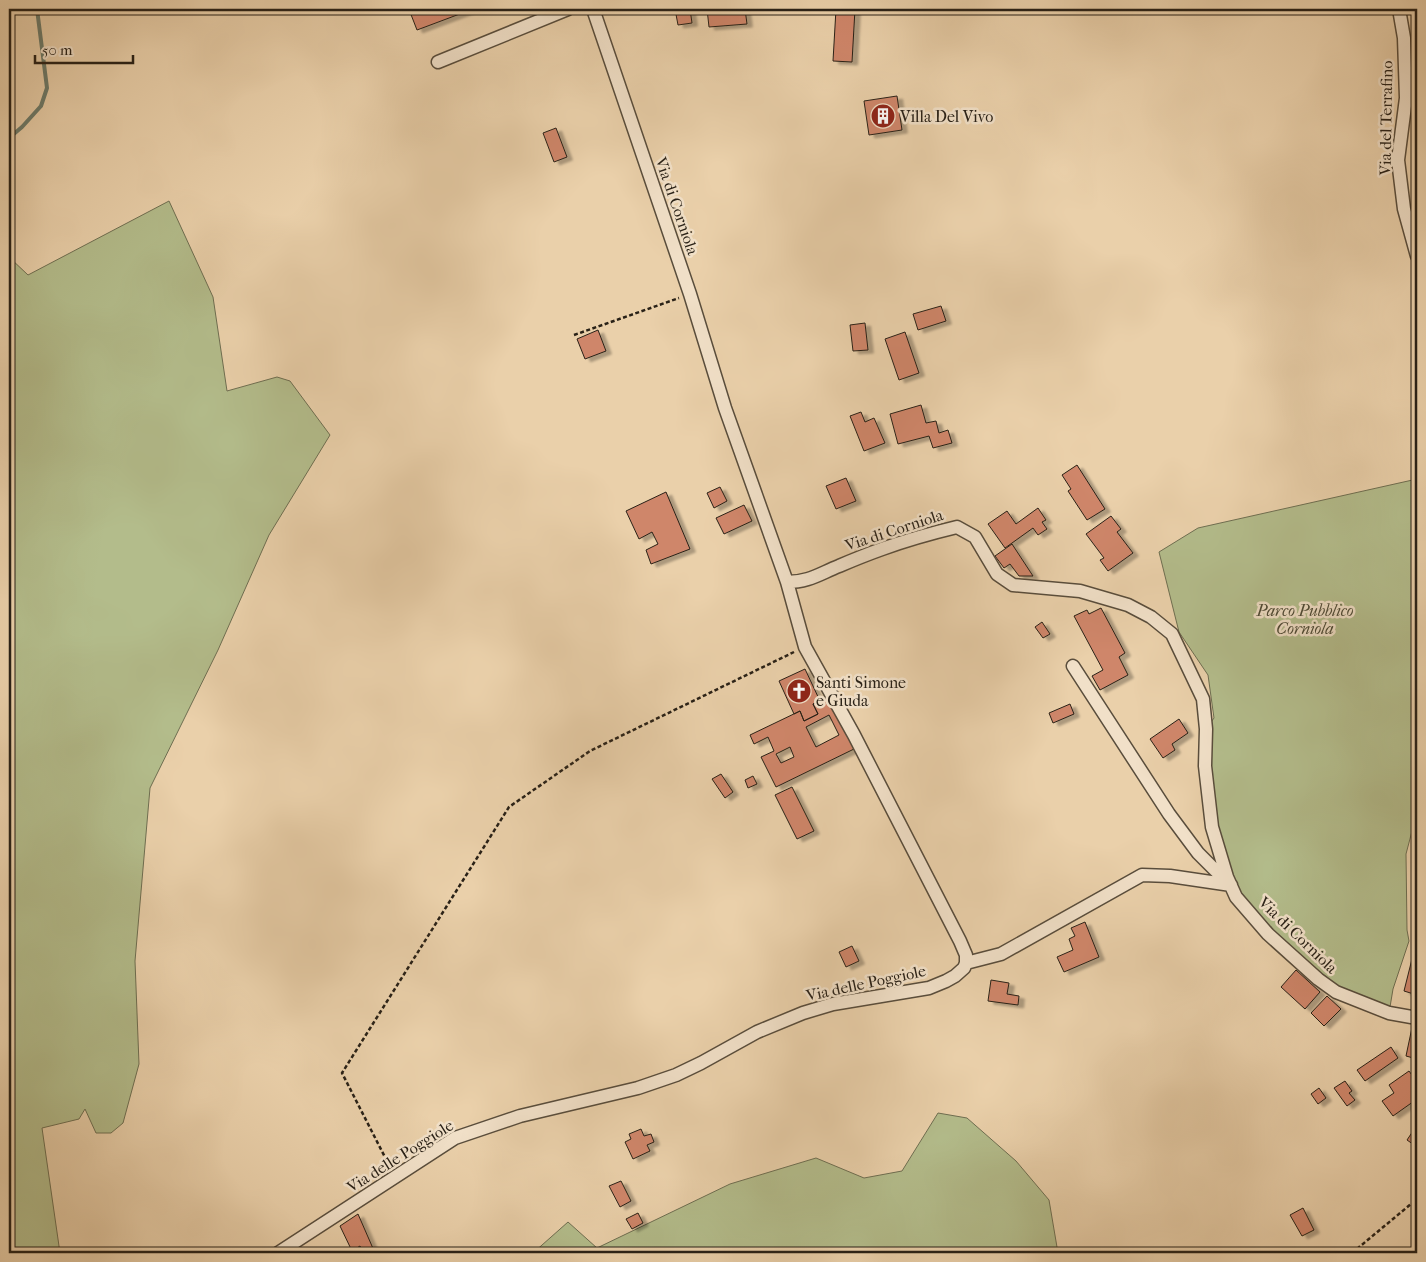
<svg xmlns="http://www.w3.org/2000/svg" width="1426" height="1262" font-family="'IM FELL French Canon',serif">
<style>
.green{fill:#b3bc8b;stroke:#6e6e51}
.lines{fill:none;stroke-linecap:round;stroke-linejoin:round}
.stream{stroke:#6c7b6b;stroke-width:4}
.building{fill:#cf866b;stroke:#292117;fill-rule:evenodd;filter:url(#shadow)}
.minor-casing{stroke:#594d3c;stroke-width:15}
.path{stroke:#292117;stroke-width:2.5;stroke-dasharray:4 2.5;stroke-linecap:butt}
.minor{stroke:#f1e0c8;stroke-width:12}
.labels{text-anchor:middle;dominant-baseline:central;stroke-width:5;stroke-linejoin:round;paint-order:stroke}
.poi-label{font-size:16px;fill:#292117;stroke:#f1e0c8;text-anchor:start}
.street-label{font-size:16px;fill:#292117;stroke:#f1e0c8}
.park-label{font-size:16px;font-style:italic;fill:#4c4834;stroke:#f1e0c8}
</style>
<defs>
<filter id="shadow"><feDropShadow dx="5.5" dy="3" stdDeviation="1" flood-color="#0004"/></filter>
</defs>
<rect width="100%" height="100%" fill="#ead0aa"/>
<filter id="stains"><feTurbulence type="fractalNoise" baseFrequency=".004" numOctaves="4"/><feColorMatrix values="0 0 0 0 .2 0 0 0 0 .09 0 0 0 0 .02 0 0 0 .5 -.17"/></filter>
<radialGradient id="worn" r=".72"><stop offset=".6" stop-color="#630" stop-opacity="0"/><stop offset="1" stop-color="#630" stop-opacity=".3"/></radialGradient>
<path class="green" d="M169 201 213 297 227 391 277 377 290 381 330 435 269 535 218 650 150 788 135 961 139 1064 123 1123 111 1133H96L85 1109 79 1119 42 1128 60 1253H9V257L28 275Z
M1417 479V812L1406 854 1407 930 1409 941 1393 989 1389 1013 1318 979 1231 885 1212 827 1206 729 1214 718 1208 675 1179 632 1159 552 1198 528Z
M938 1113 967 1118 1016 1161 1049 1200 1058 1253H533L568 1222 597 1248 730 1184 816 1158 864 1178 902 1171Z"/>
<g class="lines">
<path class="stream" d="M9 138 22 127 41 106 47 88 37 9"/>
</g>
<path class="building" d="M419 9H473L417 30 410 12Z
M675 9H690L692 23 678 25Z
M707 9H745L747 24 709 27Z
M836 9H855L852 62 833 61Z
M897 96 902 130 869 135 864 101Z
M556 128 567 157 554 162 543 133Z
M941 306 946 321 918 330 913 314Z
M865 323 868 350 853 351 850 325Z
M598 330 606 351 585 359 577 339Z
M905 332 919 373 899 380 885 339Z
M921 405 926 423 936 421 939 433 948 430 952 443 933 448 929 436 898 444 890 414Z
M861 412 865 422 874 418 885 443 864 451 850 416Z
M1077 465 1105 509 1087 520 1068 491 1071 489 1062 475Z
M846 478 856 501 836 509 826 486Z
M720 487 727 501 714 508 707 493Z
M666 492 690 549 651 564 646 550 658 544 652 532 639 539 626 511Z
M744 505 752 521 724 534 716 518Z
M1038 508 1046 520 1042 522 1047 529 1038 535 1033 528 1005 548 988 524 1007 511 1016 524Z
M1111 516 1121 529 1117 532 1133 553 1108 571 1100 560 1104 558 1086 534Z
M1012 544 1033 576H1019L1010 564 1004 568 995 556Z
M1101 608 1125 653 1119 657 1128 675 1100 690 1092 676 1103 670 1074 616 1087 610 1089 614Z
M1042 622 1050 634 1043 638 1035 627Z
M805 669 820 701 813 704 818 714 804 721 800 711 794 714 779 681Z
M829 697 854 749 776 787 761 757 774 751 768 737 754 744 750 735 800 711 804 721 818 714 813 704ZM829 715 839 735 816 747 806 727ZM790 747 794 757 781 763 776 754Z
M1070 704 1074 714 1053 723 1049 713Z
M1179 719 1188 733 1172 744 1175 750 1163 758 1150 739Z
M721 774 733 792 725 798 712 779Z
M753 776 757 784 748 788 745 780Z
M792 787 814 831 797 839 775 795Z
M1085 922 1099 957 1064 972 1057 957 1073 950 1069 939 1075 936 1071 928Z
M852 946 859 961 846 967 839 952Z
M1415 947H1417V995L1404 991Z
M1296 970 1320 992 1305 1009 1281 987Z
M991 980 1009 983 1007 994 1019 996 1018 1005 988 1001Z
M1327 996 1341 1009 1324 1026 1311 1013Z
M1414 1018 1417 1019V1059L1406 1056Z
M1391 1047 1398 1058 1365 1081 1357 1070Z
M1409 1071 1417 1082V1099L1393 1116 1382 1101 1394 1093 1389 1085Z
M1345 1081 1352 1091 1349 1093 1355 1100 1347 1106 1334 1088Z
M1319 1088 1326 1098 1318 1104 1311 1094Z
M1417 1125V1147L1407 1140Z
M641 1129 644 1136 651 1134 654 1142 647 1145 650 1151 633 1159 625 1142 631 1139 629 1134Z
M621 1181 631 1201 620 1207 609 1186Z
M1303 1208 1314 1230 1302 1236 1290 1215Z
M638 1213 643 1223 632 1229 626 1219Z
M358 1214 375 1253H364L360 1246 352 1251 340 1226Z"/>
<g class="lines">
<defs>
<path id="minor" d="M593 9 690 294 725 408 787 582C809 582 819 574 839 566 853 560 868 554 882 549 907 540 932 533 957 527L975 537 997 574 1013 585 1080 591 1128 605 1151 617 1172 634 1203 699 1206 729 1205 766 1212 827 1227 877 1236 897 1268 934 1318 979 1336 992 1389 1013 1417 1018
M1399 9 1404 38 1406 98 1398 160 1404 209 1417 256
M438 62 568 9
M1073 666 1169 814 1198 853 1227 882
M966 963 1001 954 1142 875 1170 876 1231 885
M278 1253 455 1138 520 1116 638 1088 676 1075 701 1063 757 1032 803 1013 833 1004 929 988 946 981 955 976 964 968 966 963V955L960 941 854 735 805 647 787 582"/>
</defs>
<use href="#minor" class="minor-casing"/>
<path class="path" d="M574 335 679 298
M390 1167 342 1073 509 807 590 751 794 652
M1352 1253 1417 1199"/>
<use href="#minor" class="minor"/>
</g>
<defs>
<symbol id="building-disc" viewBox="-11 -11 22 22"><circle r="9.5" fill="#8f2418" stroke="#f1e0c8"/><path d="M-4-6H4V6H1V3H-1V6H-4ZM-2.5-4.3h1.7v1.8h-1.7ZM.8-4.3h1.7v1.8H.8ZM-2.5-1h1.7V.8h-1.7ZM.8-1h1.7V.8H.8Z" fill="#fff"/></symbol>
<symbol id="church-disc" viewBox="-11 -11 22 22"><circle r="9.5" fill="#8f2418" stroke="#f1e0c8"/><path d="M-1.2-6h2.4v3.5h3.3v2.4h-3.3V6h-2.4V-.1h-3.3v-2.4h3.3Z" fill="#fff"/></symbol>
</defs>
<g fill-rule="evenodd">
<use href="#building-disc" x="869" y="102" width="28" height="28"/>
<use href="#church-disc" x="785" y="677" width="28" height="28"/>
</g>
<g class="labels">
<g class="poi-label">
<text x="900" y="116">Villa Del Vivo</text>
<text x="816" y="682">Santi Simone<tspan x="816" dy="18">e Giuda</tspan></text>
</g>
<g class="street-label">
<text transform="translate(1386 118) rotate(-89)">Via del Terrafino</text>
<text transform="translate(677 206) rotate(71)">Via di Corniola</text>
<text transform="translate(894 530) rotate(-18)">Via di Corniola</text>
<text transform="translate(1298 935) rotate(44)">Via di Corniola</text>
<text transform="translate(866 983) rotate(-12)">Via delle Poggiole</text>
<text transform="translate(400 1156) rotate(-32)">Via delle Poggiole</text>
</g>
<g class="park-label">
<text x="1305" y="610">Parco Pubblico<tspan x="1305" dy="18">Corniola</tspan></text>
</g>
</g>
<rect width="1426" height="1262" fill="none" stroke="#ead0aa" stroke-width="30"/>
<rect x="10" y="10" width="1406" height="1242" fill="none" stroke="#292117" stroke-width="2.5"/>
<rect x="15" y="15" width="1396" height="1232" fill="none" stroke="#292117"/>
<path d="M35 55v8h98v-8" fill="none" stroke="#292117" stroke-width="2.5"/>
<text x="42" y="55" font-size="15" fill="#292117" stroke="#f1e0c8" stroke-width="4" paint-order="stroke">50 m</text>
<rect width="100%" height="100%" filter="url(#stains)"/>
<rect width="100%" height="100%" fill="url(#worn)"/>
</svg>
